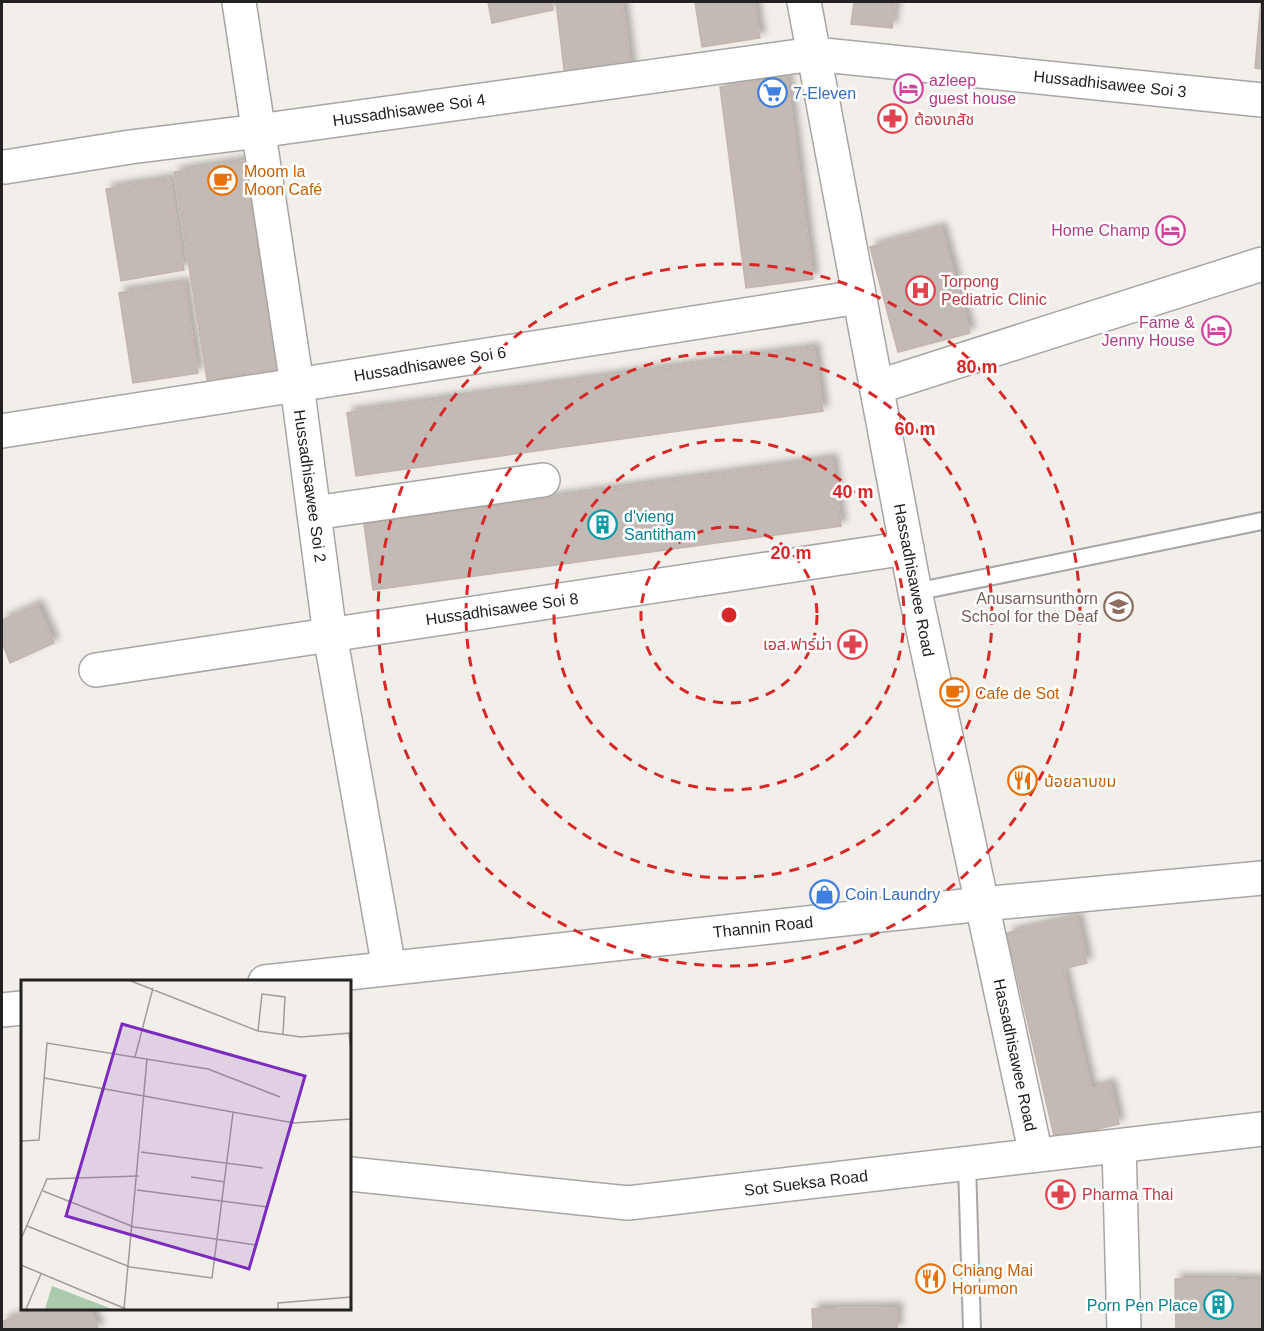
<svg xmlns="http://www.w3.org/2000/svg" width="1264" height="1331" font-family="Arial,'Noto Sans Thai',sans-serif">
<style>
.building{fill:#c3bab5;stroke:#c4b4ab;stroke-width:1.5;filter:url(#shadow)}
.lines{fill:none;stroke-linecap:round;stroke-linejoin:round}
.service-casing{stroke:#a6a6a6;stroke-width:20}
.minor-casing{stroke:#a6a6a6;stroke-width:36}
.service{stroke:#fff;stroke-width:16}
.minor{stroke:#fff;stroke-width:33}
.ring{fill:none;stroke:#d62828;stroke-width:3;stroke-dasharray:10 8}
.labels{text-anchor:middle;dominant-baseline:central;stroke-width:5;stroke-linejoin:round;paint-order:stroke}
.hotel-label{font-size:16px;fill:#b23c85;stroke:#fff;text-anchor:end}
.street-label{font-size:16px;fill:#222;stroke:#fff}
.shop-label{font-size:16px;fill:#366cbe;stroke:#fff;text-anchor:start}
.health-label{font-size:16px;fill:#be3a42;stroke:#fff;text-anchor:start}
.food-label{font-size:16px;fill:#c56008;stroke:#fff;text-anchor:start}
.culture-label{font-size:16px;fill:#0d838f;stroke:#fff;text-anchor:start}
.education-label{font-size:16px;fill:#785e54;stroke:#fff;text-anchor:end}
.inset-road{fill:none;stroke:#9f9c99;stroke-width:1.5}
.view{fill:#7b2cbf;fill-opacity:0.15;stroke:#7b2cbf;stroke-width:3}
.inset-edge{fill:none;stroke:#222;stroke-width:3}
.centre{fill:#d62828;stroke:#fff;stroke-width:3}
.ring-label{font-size:18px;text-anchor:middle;font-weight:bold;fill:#d62828;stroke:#fff;stroke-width:5;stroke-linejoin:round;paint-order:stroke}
</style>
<defs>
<filter id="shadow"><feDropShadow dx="5.5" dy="-5.5" stdDeviation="3" flood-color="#0004"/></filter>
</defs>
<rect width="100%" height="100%" fill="#f2eee9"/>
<path class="building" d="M488 2H551L553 10 492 23Z
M556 2H622L632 77 566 85Z
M695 2H754L760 38 702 47Z
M854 2H895L892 28 851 24Z
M1261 2H1262V69L1255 68Z
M787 78 813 279 746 288 720 87Z
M244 161 278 369 207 380 174 172Z
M170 179 184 270 121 281 106 189Z
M941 228 970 333 898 352 870 247Z
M184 283 198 373 133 383 119 293Z
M814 348 823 411 356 476 347 413Z
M832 459 841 526 373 590 364 524Z
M37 605 54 643 10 663 2 642V620Z
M1077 917 1087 963 1063 969 1091 1089 1110 1084 1119 1124 1064 1137 1063 1133 1054 1136 1007 933Z
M1175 1279 1262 1280V1330H1176Z
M34 1308H89L99 1330H3L2 1322Z
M897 1308V1330H813L812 1309Z"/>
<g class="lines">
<defs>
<path id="service" d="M915 592 1262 521
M967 1164 972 1330"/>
<path id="minor" d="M239 2 297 385 330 635 389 968
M804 2 915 592 1036 1155
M5 167 130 147 258 131 814 54 1262 100
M877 387 1262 264
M2 431 859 297
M314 513 543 480
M96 670 907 548
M265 982 982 904 1262 878
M2 1010 22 1008
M1119 1146 1124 1330
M350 1174 628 1203 1262 1129"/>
</defs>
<use href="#service" class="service-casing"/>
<use href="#minor" class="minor-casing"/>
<use href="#service" class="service"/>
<use href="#minor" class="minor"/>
</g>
<g class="ring">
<circle cx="729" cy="615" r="88"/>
<circle cx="729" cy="615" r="175"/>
<circle cx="729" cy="615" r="263"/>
<circle cx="729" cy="615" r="351"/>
</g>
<defs>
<symbol id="hotel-ring" viewBox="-11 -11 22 22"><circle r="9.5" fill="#fff" stroke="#d1479c" stroke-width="1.5"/><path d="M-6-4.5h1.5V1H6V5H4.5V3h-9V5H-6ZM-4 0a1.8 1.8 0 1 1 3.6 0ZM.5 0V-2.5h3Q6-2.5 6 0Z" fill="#d1479c"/></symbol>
<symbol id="supermarket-ring" viewBox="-11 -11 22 22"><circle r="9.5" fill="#fff" stroke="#3f7fe0" stroke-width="1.5"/><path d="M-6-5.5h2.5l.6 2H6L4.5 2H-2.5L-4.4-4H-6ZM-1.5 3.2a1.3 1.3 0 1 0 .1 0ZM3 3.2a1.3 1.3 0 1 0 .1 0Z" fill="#3f7fe0"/></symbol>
<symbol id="pharmacy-ring" viewBox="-11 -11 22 22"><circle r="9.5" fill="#fff" stroke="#e0444e" stroke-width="1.5"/><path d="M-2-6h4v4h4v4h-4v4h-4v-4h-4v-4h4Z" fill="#e0444e"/></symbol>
<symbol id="cafe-ring" viewBox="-11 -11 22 22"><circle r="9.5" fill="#fff" stroke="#e8710a" stroke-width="1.5"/><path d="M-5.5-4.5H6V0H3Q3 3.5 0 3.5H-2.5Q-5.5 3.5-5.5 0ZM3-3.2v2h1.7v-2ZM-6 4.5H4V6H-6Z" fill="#e8710a"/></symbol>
<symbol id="hospital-ring" viewBox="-11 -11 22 22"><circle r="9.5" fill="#fff" stroke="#e0444e" stroke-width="1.5"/><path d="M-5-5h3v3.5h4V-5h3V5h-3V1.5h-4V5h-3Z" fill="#e0444e"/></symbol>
<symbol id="building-ring" viewBox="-11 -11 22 22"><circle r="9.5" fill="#fff" stroke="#0f9aa8" stroke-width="1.5"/><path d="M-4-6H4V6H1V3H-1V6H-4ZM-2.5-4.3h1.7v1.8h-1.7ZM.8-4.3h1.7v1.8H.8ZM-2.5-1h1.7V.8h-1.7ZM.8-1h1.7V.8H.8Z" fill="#0f9aa8"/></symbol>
<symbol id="school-ring" viewBox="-11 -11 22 22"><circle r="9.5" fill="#fff" stroke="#8d6e63" stroke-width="1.5"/><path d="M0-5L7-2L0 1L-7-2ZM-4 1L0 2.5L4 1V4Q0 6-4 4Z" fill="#8d6e63"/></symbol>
<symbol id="restaurant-ring" viewBox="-11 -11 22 22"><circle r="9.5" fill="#fff" stroke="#e8710a" stroke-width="1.5"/><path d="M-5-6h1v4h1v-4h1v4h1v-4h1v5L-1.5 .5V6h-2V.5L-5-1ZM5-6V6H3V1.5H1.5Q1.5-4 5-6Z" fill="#e8710a"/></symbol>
<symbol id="shop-ring" viewBox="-11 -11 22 22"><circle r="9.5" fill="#fff" stroke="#3f7fe0" stroke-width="1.5"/><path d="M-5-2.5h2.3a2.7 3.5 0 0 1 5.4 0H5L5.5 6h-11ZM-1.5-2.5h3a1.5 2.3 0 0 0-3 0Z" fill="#3f7fe0"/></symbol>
</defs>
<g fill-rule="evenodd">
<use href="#hotel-ring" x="892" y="72" width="33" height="33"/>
<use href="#supermarket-ring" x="756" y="76" width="33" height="33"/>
<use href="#pharmacy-ring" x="876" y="102" width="33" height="33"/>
<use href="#cafe-ring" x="206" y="164" width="33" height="33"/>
<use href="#hotel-ring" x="1154" y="214" width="33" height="33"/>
<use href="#hospital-ring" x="904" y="274" width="33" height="33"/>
<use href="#hotel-ring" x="1200" y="314" width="33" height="33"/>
<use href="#building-ring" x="586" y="508" width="33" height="33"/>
<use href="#school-ring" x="1102" y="590" width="33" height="33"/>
<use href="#pharmacy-ring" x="836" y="628" width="33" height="33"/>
<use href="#cafe-ring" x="938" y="676" width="33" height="33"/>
<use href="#restaurant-ring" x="1006" y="764" width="33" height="33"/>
<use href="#shop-ring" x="808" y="878" width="33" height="33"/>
<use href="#pharmacy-ring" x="1044" y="1178" width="33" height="33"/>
<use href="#restaurant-ring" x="914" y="1262" width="33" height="33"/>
<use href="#building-ring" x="1202" y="1288" width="33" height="33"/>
</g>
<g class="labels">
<g class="hotel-label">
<text x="929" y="80" text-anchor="start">azleep<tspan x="929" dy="18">guest house</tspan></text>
<text x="1150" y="230">Home Champ</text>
<text x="1195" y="322">Fame &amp;<tspan x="1195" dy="18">Jenny House</tspan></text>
</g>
<g class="street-label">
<text transform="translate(1110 84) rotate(6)">Hussadhisawee Soi 3</text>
<text transform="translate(409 110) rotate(-8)">Hussadhisawee Soi 4</text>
<text transform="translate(430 364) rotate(-9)">Hussadhisawee Soi 6</text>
<text transform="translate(310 486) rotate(82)">Hussadhisawee Soi 2</text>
<text transform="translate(914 580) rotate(79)">Hassadhisawee Road</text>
<text transform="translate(502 609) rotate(-8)">Hussadhisawee Soi 8</text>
<text transform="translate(763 927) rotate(-6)">Thannin Road</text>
<text transform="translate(1015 1055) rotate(78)">Hassadhisawee Road</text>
<text transform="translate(806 1183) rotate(-7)">Sot Sueksa Road</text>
</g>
<g class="shop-label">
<text x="793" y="93">7-Eleven</text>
<text x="845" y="894">Coin Laundry</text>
</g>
<g class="health-label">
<text x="914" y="119">ต้องเภสัช</text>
<text x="941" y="281">Torpong<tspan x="941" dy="18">Pediatric Clinic</tspan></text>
<text x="832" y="644" text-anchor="end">เอส.ฟาร์ม่า</text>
<text x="1082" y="1194">Pharma Thai</text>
</g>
<g class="food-label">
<text x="244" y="171">Moom la<tspan x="244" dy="18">Moon Café</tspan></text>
<text x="975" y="693">Cafe de Sot</text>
<text x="1044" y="781">น้อยลาบขม</text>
<text x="952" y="1270">Chiang Mai<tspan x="952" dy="18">Horumon</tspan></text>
</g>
<g class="culture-label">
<text x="624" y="516">d'vieng<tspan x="624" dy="18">Santitham</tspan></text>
<text x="1198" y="1305" text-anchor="end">Porn Pen Place</text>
</g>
<g class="education-label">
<text x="1098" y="598">Anusarnsunthorn<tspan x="1098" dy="18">School for the Deaf</tspan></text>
</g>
</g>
<g transform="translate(21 980)">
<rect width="330" height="330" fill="#f2eee9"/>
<path d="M31 306 91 329H24Z" fill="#aacbac"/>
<path class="inset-road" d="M110 1 237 51 280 57 330 53M237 51 241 14 264 17 262 54M328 53 330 71M114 77 132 8M23 98 273 143 330 139M0 161 18 160 26 63 187 89 259 117M120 172 242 188M170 197 204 202M116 210 247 227M22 211 113 247 235 265M6 246 109 287 191 298 212 133M0 259 26 199 118 196M0 285 105 329M5 329 20 294M103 329 126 79M257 329V323L330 317"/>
<path class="view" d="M101 44 284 96 228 289 45 236Z"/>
<rect width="330" height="330" class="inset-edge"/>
</g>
<circle cx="729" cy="615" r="9" class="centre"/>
<g class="ring-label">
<text x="977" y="373">80 m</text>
<text x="915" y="435">60 m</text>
<text x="853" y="498">40 m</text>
<text x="791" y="559">20 m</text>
</g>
<rect width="1264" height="1331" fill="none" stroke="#222222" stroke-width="6"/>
</svg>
